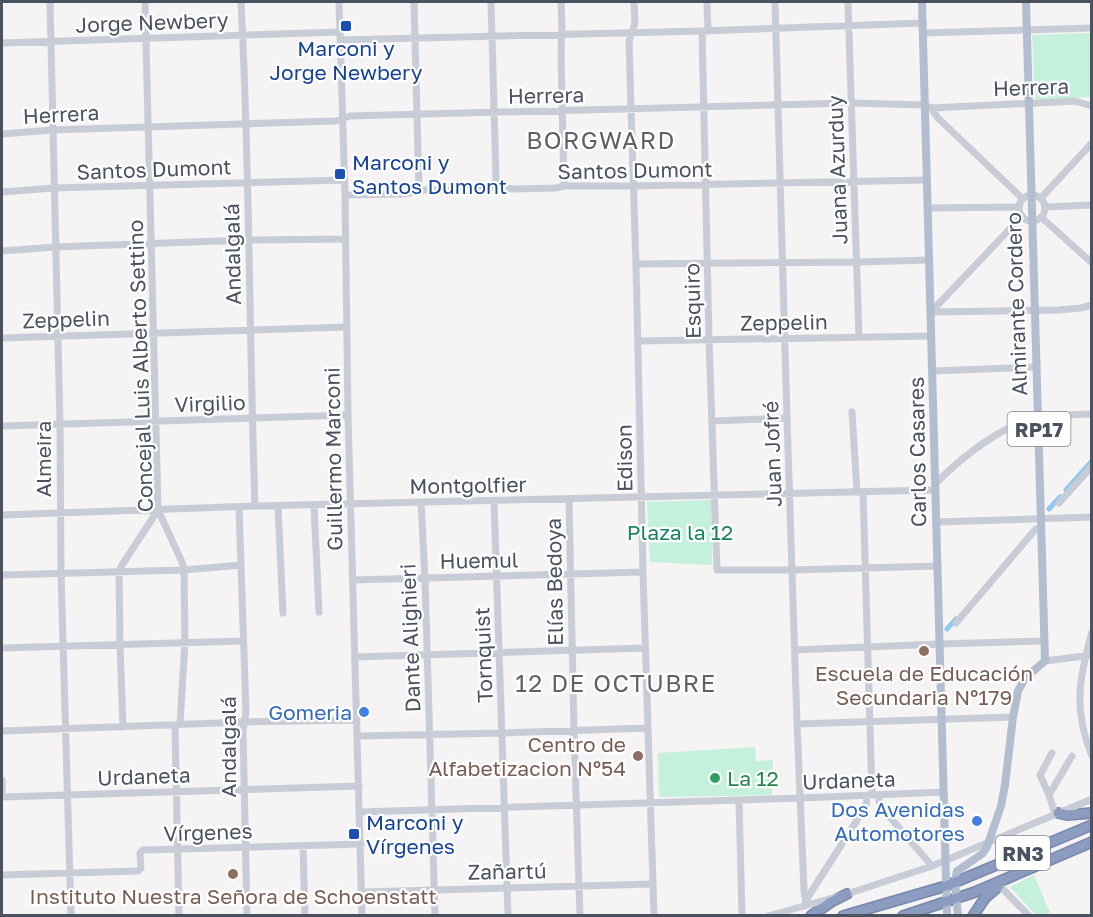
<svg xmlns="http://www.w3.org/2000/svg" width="1093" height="917" font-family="'Golos Text',sans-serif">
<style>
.green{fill:#c4f0dc}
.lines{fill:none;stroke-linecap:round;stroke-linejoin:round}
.canal{stroke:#92caec;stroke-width:5}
.highway-casing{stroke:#7787ac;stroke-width:12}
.minor{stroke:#c7ccd6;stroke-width:7}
.major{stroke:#b3bdd0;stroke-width:8}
.highway{stroke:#8c9cc0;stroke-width:9}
.transit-dot{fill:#1a4fb4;stroke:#fff;stroke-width:2}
.education-dot{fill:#8d6e63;stroke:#fff;stroke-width:2}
.shop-dot{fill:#3f7fe0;stroke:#fff;stroke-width:2}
.leisure-dot{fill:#2e9e5b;stroke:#fff;stroke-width:2}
.labels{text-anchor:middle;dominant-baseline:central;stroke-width:4.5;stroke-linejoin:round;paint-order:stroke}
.shield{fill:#fff;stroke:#808690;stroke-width:1.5}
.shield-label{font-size:20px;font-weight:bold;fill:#4a5260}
.street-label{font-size:21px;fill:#4a5260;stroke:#fff}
.transit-label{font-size:21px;fill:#164399;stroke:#fff;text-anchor:start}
.park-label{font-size:21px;fill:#198360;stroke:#fff}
.education-label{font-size:21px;fill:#785e54;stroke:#fff}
.shop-label{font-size:21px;fill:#366cbe;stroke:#fff;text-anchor:end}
.leisure-label{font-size:21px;fill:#27864d;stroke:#fff;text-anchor:start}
.quarter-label{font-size:24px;letter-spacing:1.5px;fill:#5f6168;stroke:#fff}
</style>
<rect width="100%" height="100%" fill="#f5f3f3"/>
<path class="green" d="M1091 33V97L1035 99 1032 35Z
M712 500V565L650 562 647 502Z
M755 747 756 761 773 760 772 795 659 797 658 753Z
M1034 875 1050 913 1046 915H1036L1010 887Z"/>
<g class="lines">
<path class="canal" d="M1066 490 1092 461
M1049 509 1060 497
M947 629 956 619"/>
<defs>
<path id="highway" d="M1058 813 1067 815 1092 813
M811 916 831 902 847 894
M843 916 946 886 1092 825
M903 916 975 892 1092 842
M973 916 985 898 999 886"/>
</defs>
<use href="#highway" class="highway-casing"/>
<path class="minor" d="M50 2 60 424 61 573 71 916
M145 2 158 510 182 562 184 570 185 642 180 724
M241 2C250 170 249 338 255 506
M339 2 345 195 348 415 362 916
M414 2 419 191
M491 2 496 178 494 187
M561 2 562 26 561 55 564 186
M634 2 635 23 629 41 631 109 636 264 643 572 654 916
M707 2 708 31
M775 2 787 418 797 724 804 890 806 905
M848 2 859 337
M702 31 709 339 717 570H792L938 566
M923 33 1092 28
M341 40 702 31 923 23
M2 43 340 32
M932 108 934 113 938 118 1023 199
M2 134 52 130 335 121 350 116 851 103 924 105 932 108 1075 101 1092 106
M2 192 54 188 344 180
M345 195 405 194 422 190H470L494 187 514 189 556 188 564 186H633L927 180
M1019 208a13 13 0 1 1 26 0a13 13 0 1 1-26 0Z
M1041 198 1092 143
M1045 207 1092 205
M928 208 1019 207
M1041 217 1092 263
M2 251 55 247 248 240 345 239
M636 264 857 262 929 260
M931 312 1058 310 1081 308 1092 305
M931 312 1022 216
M2 338 347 327
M638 341 931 336
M933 371 1036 367
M852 412 857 492
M712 421 787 418
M2 426 348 415
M935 484C958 461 982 441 1011 427 1020 423 1028 418 1038 416L1092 414
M863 492 872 795
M569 500 574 731 580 916
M494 501 508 916
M421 503 425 578 435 916
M1059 503 1092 466
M314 505 319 612
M278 506 283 613
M239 508 246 712 243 730 247 916
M2 515 255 506 936 490
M937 522 1092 517
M2 575 184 570 241 565
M353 580 643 572
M956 623 1034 531 1036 529 1040 528
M1092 632C1079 678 1073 710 1092 756
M2 648 243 641
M795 650 940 644 1044 641
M355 657 645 648
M1045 661 1092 655
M797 724 1013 717
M175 725 179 916
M123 727 120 645 119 571 122 565 158 510
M2 731 245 722 357 720
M358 736 502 733 648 728
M1052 753 1040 775 1049 795 1055 814
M2 780V797
M879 795V801L882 808 932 866
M1049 795 1072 756
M2 797 359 786
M739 800 742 916
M360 812 801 798 944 792
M303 846 305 916
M2 875 138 871 141 868 140 853 143 850 361 844
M999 885 1029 916
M362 892 653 884
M806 903 808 897 866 806 867 795
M768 916 847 894 932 866 1092 799"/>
<path class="major" d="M922 2 947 916
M958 916 955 882 957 871 982 854 987 847 1001 806 1005 785 1013 717 1018 691 1025 678 1045 661 1026 2"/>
<use href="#highway" class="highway"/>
</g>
<g class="transit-dot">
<rect x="340" y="20" width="12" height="12" rx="3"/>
<rect x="334" y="168" width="12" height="12" rx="3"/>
<rect x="348" y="828" width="12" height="12" rx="3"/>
</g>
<g class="education-dot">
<circle cx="924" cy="651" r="6"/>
<circle cx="638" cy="756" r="6"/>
<circle cx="233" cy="874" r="6"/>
</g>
<g class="shop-dot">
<circle cx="364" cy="712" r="6"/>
<circle cx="977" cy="821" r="6"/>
</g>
<circle class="leisure-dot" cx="715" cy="778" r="6"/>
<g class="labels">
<g class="shield">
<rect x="1007.5" y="412" width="63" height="34" rx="4.5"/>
<rect x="996" y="836" width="54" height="34" rx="4.5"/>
</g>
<g class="shield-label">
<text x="1039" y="429">RP17</text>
<text x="1023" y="853">RN3</text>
</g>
<g class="street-label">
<text transform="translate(152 22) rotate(-2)">Jorge Newbery</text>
<text transform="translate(1031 87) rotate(-2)">Herrera</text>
<text transform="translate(546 95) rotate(-1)">Herrera</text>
<text transform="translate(61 114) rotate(-3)">Herrera</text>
<text transform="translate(154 169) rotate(-2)">Santos Dumont</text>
<text transform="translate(635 170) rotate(-1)">Santos Dumont</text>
<text transform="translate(837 170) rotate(-92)">Juana Azurduy</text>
<text transform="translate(232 254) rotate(-91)">Andalgalá</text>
<text transform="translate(692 301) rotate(-91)">Esquiro</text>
<text transform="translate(1016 304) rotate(-92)">Almirante Cordero</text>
<text transform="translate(66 319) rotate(-2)">Zeppelin</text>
<text transform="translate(784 322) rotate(-1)">Zeppelin</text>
<text transform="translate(140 366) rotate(-92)">Concejal Luis Alberto Settino</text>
<text transform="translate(210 403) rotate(-2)">Virgilio</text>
<text transform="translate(917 452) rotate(-91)">Carlos Casares</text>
<text transform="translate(772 454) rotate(-92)">Juan Jofré</text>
<text transform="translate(624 458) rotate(-91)">Edison</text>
<text transform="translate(43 459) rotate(-90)">Almeira</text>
<text transform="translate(333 459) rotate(-91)">Guillermo Marconi</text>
<text transform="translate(468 485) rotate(-1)">Montgolfier</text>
<text transform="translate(479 560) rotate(-1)">Huemul</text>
<text transform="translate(554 582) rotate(-91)">Elías Bedoya</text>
<text transform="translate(410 638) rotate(-92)">Dante Alighieri</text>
<text transform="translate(483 655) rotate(-92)">Tornquist</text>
<text transform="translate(228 747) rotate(-90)">Andalgalá</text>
<text transform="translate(144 776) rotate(-2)">Urdaneta</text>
<text transform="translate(849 780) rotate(-2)">Urdaneta</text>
<text transform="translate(208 832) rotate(-2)">Vírgenes</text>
<text transform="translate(507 871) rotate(-1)">Zañartú</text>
</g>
<g class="transit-label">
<text x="346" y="48" text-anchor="middle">Marconi y<tspan x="346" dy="24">Jorge Newbery</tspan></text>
<text x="352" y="162">Marconi y<tspan x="352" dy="24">Santos Dumont</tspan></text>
<text x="366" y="822">Marconi y<tspan x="366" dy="24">Vírgenes</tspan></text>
</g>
<g class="park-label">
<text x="680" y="532">Plaza la 12</text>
</g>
<g class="education-label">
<text x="924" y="673">Escuela de Educación<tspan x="924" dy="24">Secundaria Nº179</tspan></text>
<text x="626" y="744" text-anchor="end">Centro de<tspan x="626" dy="24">Alfabetizacion Nº54</tspan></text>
<text x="233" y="896">Instituto Nuestra Señora de Schoenstatt</text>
</g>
<g class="shop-label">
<text x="352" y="712">Gomeria</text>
<text x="965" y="809">Dos Avenidas<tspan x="965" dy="24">Automotores</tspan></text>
</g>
<g class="leisure-label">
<text x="727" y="778">La 12</text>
</g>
<g class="quarter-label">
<text x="601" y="139">BORGWARD</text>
<text x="616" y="682">12 DE OCTUBRE</text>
</g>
</g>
<rect width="1093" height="917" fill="none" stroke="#4a5260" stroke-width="6"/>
</svg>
